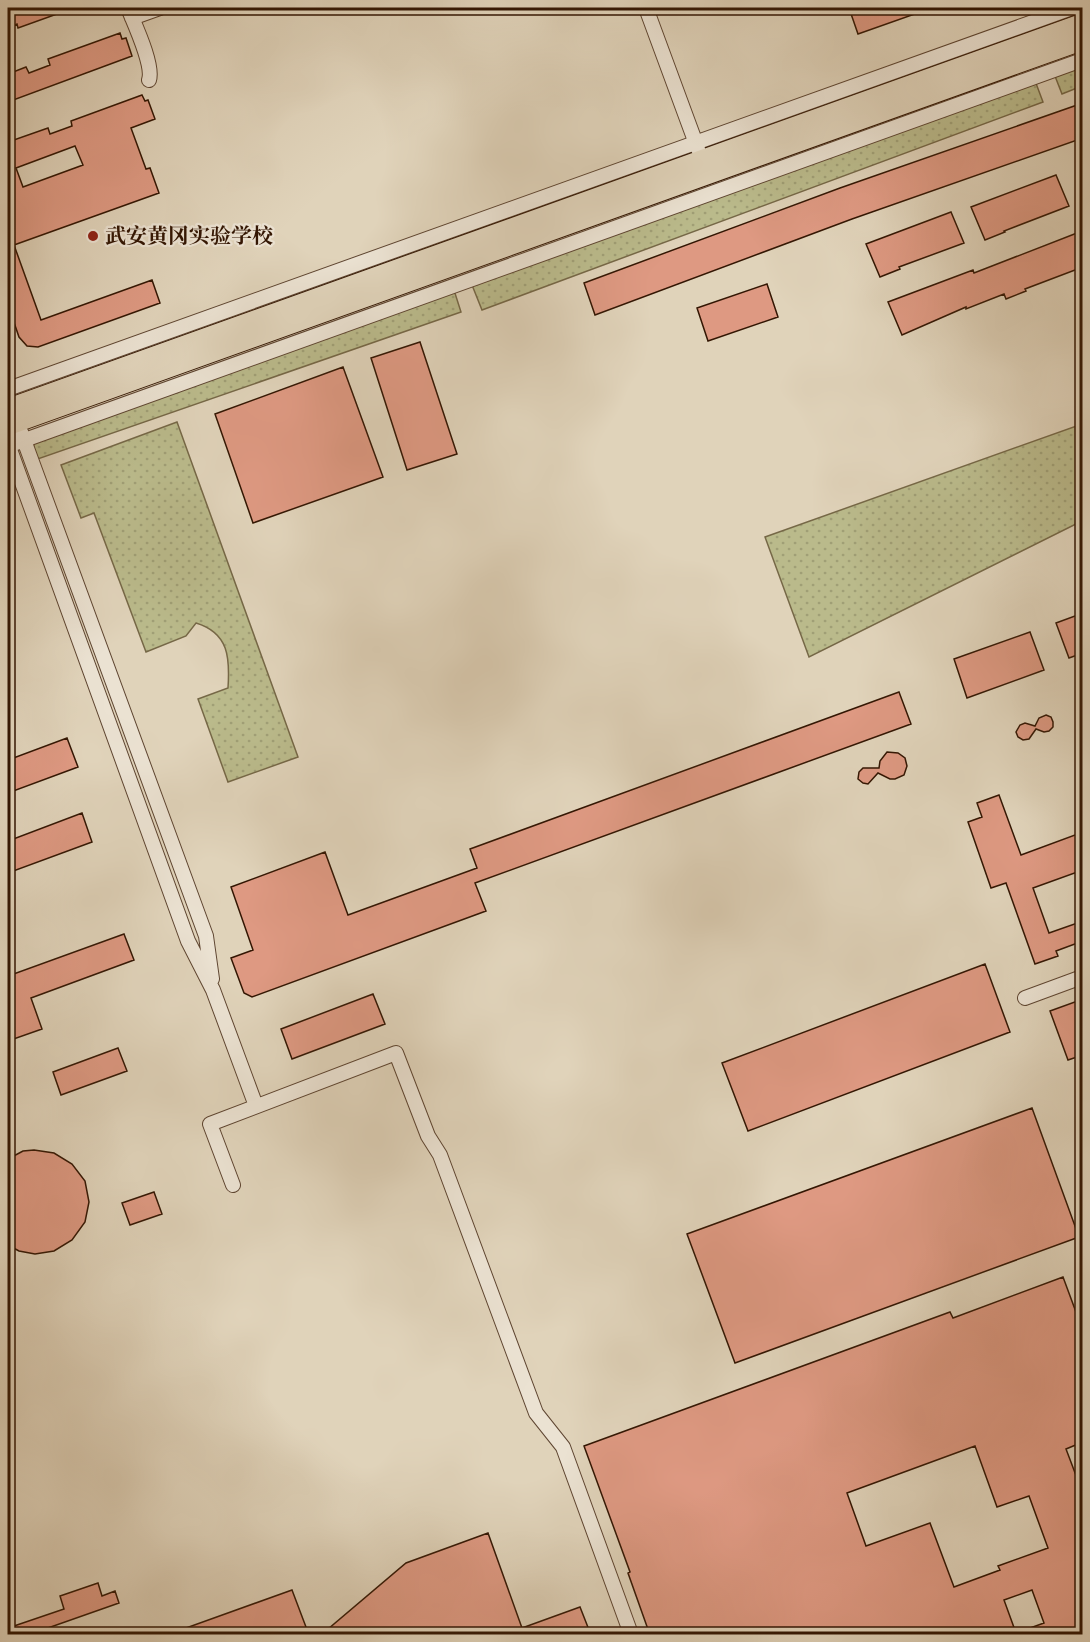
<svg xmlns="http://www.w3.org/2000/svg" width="1090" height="1642" font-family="Cardo,'Noto Serif SC',serif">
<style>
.grass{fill:url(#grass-dots);stroke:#766847;stroke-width:1.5}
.building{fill:#de9982;stroke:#331603;stroke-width:1.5;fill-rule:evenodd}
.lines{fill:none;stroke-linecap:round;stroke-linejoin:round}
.minor-casing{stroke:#5e4531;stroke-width:16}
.highway-casing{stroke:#331603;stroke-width:22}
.minor{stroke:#ebe2d2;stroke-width:14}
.highway{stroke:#e0d3ba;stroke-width:20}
.poi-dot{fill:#8f2418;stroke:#ebe2d2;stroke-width:2}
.labels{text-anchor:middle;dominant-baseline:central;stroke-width:4.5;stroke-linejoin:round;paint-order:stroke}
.poi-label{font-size:21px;font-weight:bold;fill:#331603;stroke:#ebe2d2;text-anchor:start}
</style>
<defs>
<pattern id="grass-dots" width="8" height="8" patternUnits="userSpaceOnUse" patternTransform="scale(1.5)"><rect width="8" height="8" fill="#baba8b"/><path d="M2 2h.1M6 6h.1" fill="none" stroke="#a09f76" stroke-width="1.8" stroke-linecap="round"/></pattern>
</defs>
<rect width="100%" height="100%" fill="#e0d3ba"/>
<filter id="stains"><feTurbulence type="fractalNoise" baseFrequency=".00333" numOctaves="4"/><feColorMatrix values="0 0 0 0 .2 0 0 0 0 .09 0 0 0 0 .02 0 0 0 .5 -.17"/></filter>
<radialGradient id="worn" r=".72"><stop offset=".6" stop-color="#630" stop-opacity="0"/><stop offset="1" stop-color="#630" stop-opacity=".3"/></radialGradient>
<path class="grass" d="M1082 60V86L1062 94 1053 71Z
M1034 78 1043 102 482 310 470 280Z
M453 287 461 312 32 461 35 436Z
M177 422 298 757 228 782 198 699 228 688C230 658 229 633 196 623L186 636 146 652 94 513 81 518 61 465Z
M1082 424V521L809 657 765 537Z"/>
<path class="building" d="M8 8H71V9L18 28 17 24 8 28Z
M849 8H928L929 9 858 34Z
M120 33 122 39 126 38 132 56 8 102V74L26 67 29 73 50 65 48 59Z
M142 95 145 101 148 100 155 119 131 128 146 169 150 168 159 193 14 245 41 320 152 280 160 303 38 347 27 346 19 337 8 305V142L48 128 50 134 72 126 71 121ZM75 146 83 165 23 187 16 168Z
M1080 104 1083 111V138L852 219 595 315 584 283 840 188Z
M1056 175 1069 206 1004 231 1005 232 985 240 971 207Z
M951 212 964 243 899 267 900 269 880 277 866 244Z
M1077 233 1083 246V267L1025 289 1026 291 1006 299 1004 294 966 309V307L902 335 888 302 973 270 974 273Z
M767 284 778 317 708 341 697 308Z
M420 342 457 454 407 470 371 358Z
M343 367 383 477 253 523 215 414Z
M1083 613V653L1069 658 1056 623Z
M1030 632 1044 670 967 698 954 659Z
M899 692 911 724 475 883 486 911 252 997 244 993 231 958 253 950 231 887 325 852 348 915 477 868 470 849Z
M1046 715 1051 717 1053 722V727L1049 731 1044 732 1036 729 1029 739 1023 740 1018 737 1016 732 1020 725 1025 723 1035 726 1039 718Z
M67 738 78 767 8 793V760Z
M887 752 898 753 905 758 907 766 904 775 895 779H890L878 773 868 784 863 783 858 779 859 772 863 768H879L880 761Z
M999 795 1021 855 1083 832V870L1033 888 1049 933 1083 921V941L1056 951 1058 956 1035 964 1006 883 991 888 968 822 982 817 977 803Z
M82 813 92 842 8 873V841Z
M124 934 134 960 31 998 42 1029 8 1041V1017L12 1015 8 1003V976Z
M985 964 1010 1032 748 1131 722 1063Z
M373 994 385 1024 292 1059 281 1029Z
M1083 999V1055L1068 1060 1050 1011Z
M118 1048 127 1071 61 1095 53 1072Z
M1032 1108 1079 1237 735 1363 687 1234Z
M34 1150 54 1153 72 1164 85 1181 89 1202 85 1222 72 1240 54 1251 35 1254 19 1251 8 1245V1159L23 1151Z
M154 1192 162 1214 130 1225 122 1203Z
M1063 1277 1083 1331V1442L1066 1449 1083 1494V1626L1058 1635H650L628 1573 630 1572 584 1446 950 1312 953 1318ZM975 1446 997 1507 1029 1496 1048 1548 998 1566 1000 1570 954 1587 930 1523 866 1546 847 1493ZM1032 1590 1044 1623 1016 1633 1004 1600Z
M488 1533 522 1628 580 1607 591 1635H321L406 1563Z
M98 1583 102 1596 115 1591 119 1603 28 1635H17L14 1626 64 1609 60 1596Z
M292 1590 309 1635H172V1633Z"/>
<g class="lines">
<defs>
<path id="minor" d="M128 8C134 23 154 65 149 80
M646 8 698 149
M132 18 160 8
M8 389 1072 8
M21 432 206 936 212 979
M8 444 188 941 213 990 256 1106
M8 446 1082 60
M1025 998 1082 977
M233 1185 210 1124 396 1053 428 1136 440 1155 536 1413 563 1447 631 1634"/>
<path id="highway" d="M8 409 1082 24
M8 425 1082 40"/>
</defs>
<use href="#minor" class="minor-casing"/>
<use href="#highway" class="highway-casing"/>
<use href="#minor" class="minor"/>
<use href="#highway" class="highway"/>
</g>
<circle class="poi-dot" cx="93" cy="236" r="6"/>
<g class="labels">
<g class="poi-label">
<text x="105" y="236">武安黄冈实验学校</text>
</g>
</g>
<rect width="1090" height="1642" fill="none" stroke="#e0d3ba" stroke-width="30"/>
<rect x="9" y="9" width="1072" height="1624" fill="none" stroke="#331603" stroke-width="3"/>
<rect x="15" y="15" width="1060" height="1612" fill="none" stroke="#331603" stroke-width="1.5"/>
<rect width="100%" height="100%" filter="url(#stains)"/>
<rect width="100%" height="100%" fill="url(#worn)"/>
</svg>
